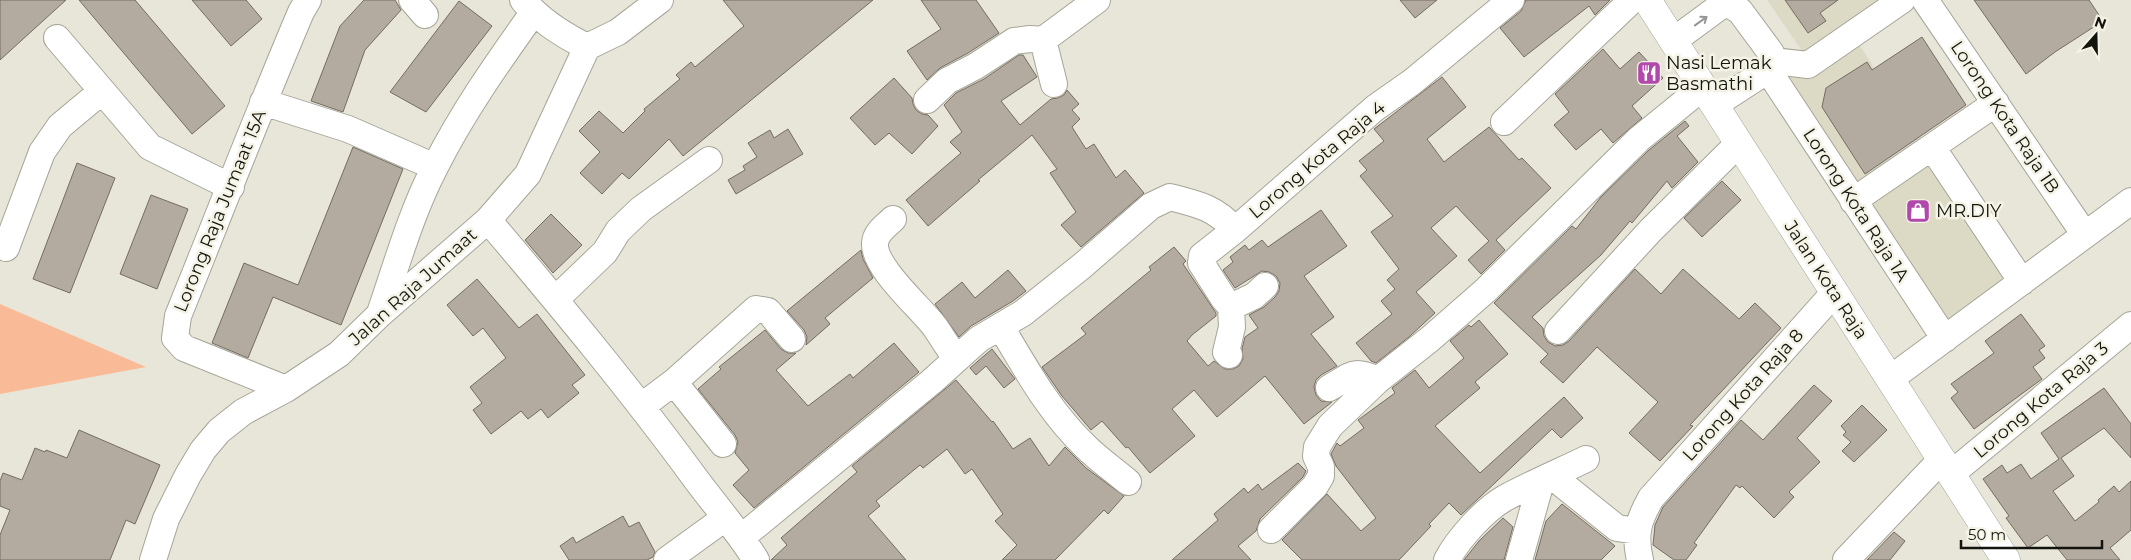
<svg xmlns="http://www.w3.org/2000/svg" width="2131" height="560" font-family="Montserrat,sans-serif">
<style>
.built{fill:#dcdac5}
.green{fill:#f9ba98}
.building{fill:#b3aba0;stroke:#746c62}
.lines{fill:none;stroke-linecap:round;stroke-linejoin:round}
.minor-casing{stroke:#a6a598;stroke-width:28}
.major-casing{stroke:#a6a598;stroke-width:29}
.minor{stroke:#fff;stroke-width:26}
.major{stroke:#fff;stroke-width:28}
.oneway{stroke:#959593}
.labels{text-anchor:middle;dominant-baseline:central;stroke-width:5;stroke-linejoin:round;paint-order:stroke}
.poi-label{font-size:18px;fill:#14140f;stroke:#f4f3e5;text-anchor:start}
.street-label{font-size:18px;fill:#14140f;stroke:#f4f3e5}
</style>
<rect width="100%" height="100%" fill="#e7e6d8"/>
<path class="built" d="M1767 0H1881L1849 29 2012 280 1947 328 1780 76 1807 58Z"/>
<path class="green" d="M0 304 146 367 0 394Z"/>
<path class="building" d="M0 0H66L0 60Z
M79 0H135L225 106 192 134Z
M192 0H246L262 19 231 46Z
M364 0H395L401 10 365 50 343 112 311 101 340 26Z
M723 0H873L683 156 669 139 629 179 622 173 602 194 580 173 600 152 579 131 599 111 623 133 645 111 644 109 680 79 676 75 691 62 695 67 744 26Z
M921 0H976L999 33 968 53 940 68 927 80 907 51 941 29Z
M1400 0H1437L1415 18Z
M1526 0H1610L1595 15 1589 6 1524 57 1500 28 1521 11Z
M1785 0H1838L1820 13 1826 21 1808 33Z
M1974 0H2089L2103 21 2055 52 2026 74Z
M459 1 492 26 426 112 390 92Z
M1922 37 1966 105 1865 174 1822 107 1826 88 1867 62 1872 70Z
M1603 49 1620 69 1639 52 1663 78 1632 106 1642 118 1613 143 1601 129 1576 150 1554 125 1569 112 1555 94Z
M1019 55H1023L1037 77 1001 101 1020 125 1051 99 1058 98 1064 95 1067 90 1079 104 1072 110 1080 119 1072 127 1086 149 1094 144 1116 178 1125 170 1144 193 1081 247 1061 225 1076 212 1050 173 1057 169 1032 135 978 180 980 181 928 226 906 200 961 153 950 142 962 132 944 105 956 93 984 79Z
M1442 77 1466 107 1427 139 1444 162 1489 127 1519 160 1522 158 1551 188 1496 240 1505 250 1481 274 1468 260 1489 241 1456 206 1431 228 1457 256 1416 292 1435 313 1409 337 1376 363 1371 361 1356 343 1392 314 1381 301 1395 289 1387 280 1399 269 1371 232 1393 216 1360 176 1367 170 1359 161 1384 141 1374 129Z
M894 78 912 98 913 104 916 110 922 114 928 115 938 126 912 154 889 133 875 145 850 118Z
M1685 121 1689 126 1677 136 1698 162 1672 188 1667 181 1632 223 1630 221 1601 255 1532 317 1543 328 1544 336 1548 342 1555 346 1563 345 1569 341 1635 269 1661 294 1683 269 1739 319 1755 303 1781 328 1690 425 1693 426 1660 461 1629 433 1658 402 1597 347 1563 383 1540 362 1548 354 1494 303 1572 226 1576 229 1601 197 1649 150Z
M788 129 803 154 736 194 728 180 745 170 743 166 757 157 748 143 770 130 774 138Z
M353 147 403 169 341 325 273 297 248 358 212 343 244 263 298 285Z
M77 163 115 178 70 293 33 279Z
M1722 181 1741 200 1702 237 1684 218Z
M151 195 188 209 157 289 120 274Z
M1321 210 1347 246 1304 276 1334 317 1311 334 1337 366 1321 375 1316 380 1314 387 1316 395 1321 401 1332 402 1304 424 1265 376 1217 417 1194 390 1172 409 1195 436 1150 473 1128 447 1126 448 1102 421 1091 430 1062 396 1042 367 1086 334 1081 328 1151 270 1149 267 1174 247 1186 261 1183 264 1216 313V316L1192 335 1187 341 1208 366 1214 361 1225 369H1233L1239 366 1243 359 1242 349 1245 337 1258 328 1249 315 1264 307 1275 297 1279 291 1280 283 1276 276 1269 272 1262 271 1235 288 1223 270 1233 262 1230 257 1245 245 1249 250 1262 240 1268 247Z
M551 214 582 245 553 273 525 240Z
M861 250 863 259 873 278 825 318 830 324 806 345 807 337 804 330 787 311Z
M1008 270 1026 291 1013 301 971 326 959 337 935 304 962 282 975 298Z
M477 279 519 328 537 314 585 375 572 385 579 393 548 418 541 409 528 419 521 411 491 434 473 410 482 403 470 387 506 358 483 328 473 336 447 305Z
M2021 314 2045 346 2039 350 2045 358 2033 367 2042 379 1974 429 1951 398 1958 392 1951 384 1994 353 1985 341Z
M1479 320 1508 354 1475 382 1480 388 1435 426 1480 473 1564 397 1583 418 1561 438 1552 429 1461 515 1449 503 1429 524 1431 526 1399 560H1302L1282 540 1327 494 1361 531 1376 518 1336 466 1331 454 1337 443 1340 446 1364 428 1358 420 1395 393 1392 388 1415 370 1429 388 1464 358 1450 341 1469 325 1471 327Z
M765 330 781 349 788 353H796L776 370 808 406 850 374 853 378 894 343 919 372 754 508 733 485 749 470 735 453 738 442 735 435 698 389 721 369 719 367Z
M992 349 1015 379 1004 388 986 366 976 375 970 368Z
M956 380 992 422 993 421 1013 449 1030 438 1049 466 1065 447 1086 468 1124 496 1108 514 1104 510 1055 560H1002L1017 545 995 521 1003 514 972 469 965 474 947 449 923 468 920 465 876 501 880 506 868 516 906 560H771L787 545 781 538 857 472 852 466Z
M1814 385 1832 401 1797 438 1820 462 1789 492 1794 497 1774 518 1742 486 1740 488 1736 485 1694 543 1697 545 1686 560H1674L1653 545 1655 525 1663 507 1741 420 1763 440Z
M2104 388 2131 424V458L2104 428 2061 458 2074 476 2053 491 2075 521 2099 502 2098 500 2114 486 2119 492 2131 481V530L2110 548 2120 560H2067L2047 535 2028 548 2006 518 2009 516 1983 479 2002 465 2007 473 2021 464 2031 479 2059 459 2041 433Z
M1862 405 1887 430 1854 462 1842 451 1851 442 1843 435 1846 432 1841 426Z
M79 430 160 465 135 524 126 520 110 560H0V535L10 510 0 506V481L3 473 22 480 35 448 45 452 46 450 67 458Z
M1298 463 1306 471 1303 477 1260 519 1256 531 1238 546 1251 560H1172L1218 520 1214 514 1244 488 1248 493 1258 484 1262 490Z
M1562 504 1615 546 1601 560H1535L1546 521Z
M623 516 629 527 639 522 655 552 653 557 647 560H569L560 546 573 537 576 543Z
M1503 518 1513 527 1504 560H1464L1479 541Z
M1894 532 1905 541 1890 560H1867Z"/>
<g class="lines">
<defs>
<path id="minor" d="M412 0 425 15
M523 0C540 21 563 35 587 47
M1925 0 2085 235
M57 38 150 147 231 187
M1673 41 1722 5H1730L1740 11 1771 53 1774 61
M1774 61 1808 65 1902 0
M1768 70 1945 339
M1054 84 1043 40 1097 0
M927 100 947 81 976 66 1014 41 1030 39 1043 40
M263 102 348 129 435 167
M1714 105 1768 70 1774 61
M1504 122 1632 0
M1932 147 2022 282
M1853 201 1996 103
M893 219C886 226 876 232 875 243 873 267 920 307 935 327 942 337 948 348 956 358
M488 220C560 305 630 389 695 478 715 505 738 531 756 560
M6 248 42 152 60 126 102 91
M1265 286 1254 296 1231 307 1224 299 1201 263 1202 256 1235 230 1375 108 1412 82 1511 0
M556 299 605 252 618 231 641 209 709 160
M380 313C397 264 411 213 435 167 462 113 498 62 533 13
M1001 327C1026 369 1050 413 1086 447 1099 460 1114 470 1128 482
M1558 331 1651 230 1738 144
M1229 355 1226 352 1232 327 1231 307
M1890 379 2131 201
M674 382 723 444
M1329 388C1352 376 1351 368 1378 380
M286 389 184 348 175 338 178 316C219 215 258 113 301 12L308 0
M642 406 674 382 756 309 768 311 792 339
M1951 474 2131 325
M1552 476 1617 528 1637 531
M1271 530 1315 486 1321 476V467L1316 456 1317 447 1330 426 1378 380 1430 339 1486 290 1639 139 1703 87
M742 537 931 382 979 339 1023 313 1082 266 1151 206 1170 197C1198 204 1216 208 1235 230
M153 560 166 519 188 475 203 450 219 431 243 412 286 389 339 354 379 315 488 220 528 174 587 47 618 32 660 0
M667 560 725 518
M1447 560C1458 539 1484 510 1505 498 1531 484 1559 472 1586 459
M1519 560 1541 482
M1640 560C1634 534 1638 521 1651 498L1834 293
M1846 560 1941 460"/>
<path id="major" d="M1647 0 2006 560"/>
</defs>
<use href="#minor" class="minor-casing"/>
<use href="#major" class="major-casing"/>
<use href="#minor" class="minor"/>
<use href="#major" class="major"/>
</g>
<defs><path id="oneway-shaft" d="M-6 0H5M1.5-3L5.5 0L1.5 3" fill="none" stroke-width="1.6" stroke-linecap="round" stroke-linejoin="round" transform="scale(1.25)"/></defs>
<use class="oneway" href="#oneway-shaft" transform="translate(1701 21) rotate(-36)"/>
<defs>
<symbol id="restaurant-square" viewBox="-11 -11 22 22"><rect x="-9" y="-9" width="18" height="18" rx="4" fill="#b148ab" stroke="#f4f3e5"/><path d="M-5-6h1v4h1v-4h1v4h1v-4h1v5L-1.5 .5V6h-2V.5L-5-1ZM5-6V6H3V1.5H1.5Q1.5-4 5-6Z" fill="#fff"/></symbol>
<symbol id="shop-square" viewBox="-11 -11 22 22"><rect x="-9" y="-9" width="18" height="18" rx="4" fill="#b148ab" stroke="#f4f3e5"/><path d="M-5-2.5h2.3a2.7 3.5 0 0 1 5.4 0H5L5.5 6h-11ZM-1.5-2.5h3a1.5 2.3 0 0 0-3 0Z" fill="#fff"/></symbol>
</defs>
<g fill-rule="evenodd">
<use href="#restaurant-square" x="1635" y="59" width="28" height="28"/>
<use href="#shop-square" x="1904" y="197" width="28" height="28"/>
</g>
<g class="labels">
<g class="poi-label">
<text x="1666" y="63">Nasi Lemak<tspan x="1666" dy="21">Basmathi</tspan></text>
<text x="1936" y="211">MR.DIY</text>
</g>
<g class="street-label">
<text transform="translate(2005 117) rotate(56)">Lorong Kota Raja 1B</text>
<text transform="translate(1317 160) rotate(-40)">Lorong Kota Raja 4</text>
<text transform="translate(1856 205) rotate(57)">Lorong Kota Raja 1A</text>
<text transform="translate(220 211) rotate(-68)">Lorong Raja Jumaat 15A</text>
<text transform="translate(1826 280) rotate(57)">Jalan Kota Raja</text>
<text transform="translate(413 287) rotate(-42)">Jalan Raja Jumaat</text>
<text transform="translate(1743 395) rotate(-48)">Lorong Kota Raja 8</text>
<text transform="translate(2041 400) rotate(-40)">Lorong Kota Raja 3</text>
</g>
</g>
<g transform="translate(2096 35) rotate(20)" stroke="#f4f3e5" stroke-width="4" paint-order="stroke">
<path d="M0-4L9 19L0 12L-9 19Z" fill="#14140f"/>
<text y="-8" font-size="14" font-weight="bold" text-anchor="middle" fill="#14140f">N</text>
</g>
<path d="M1961 540v8h141v-8" fill="none" stroke="#14140f" stroke-width="2.5"/>
<text x="1968" y="540" font-size="15" fill="#14140f" stroke="#f4f3e5" stroke-width="4" paint-order="stroke">50 m</text>
</svg>
